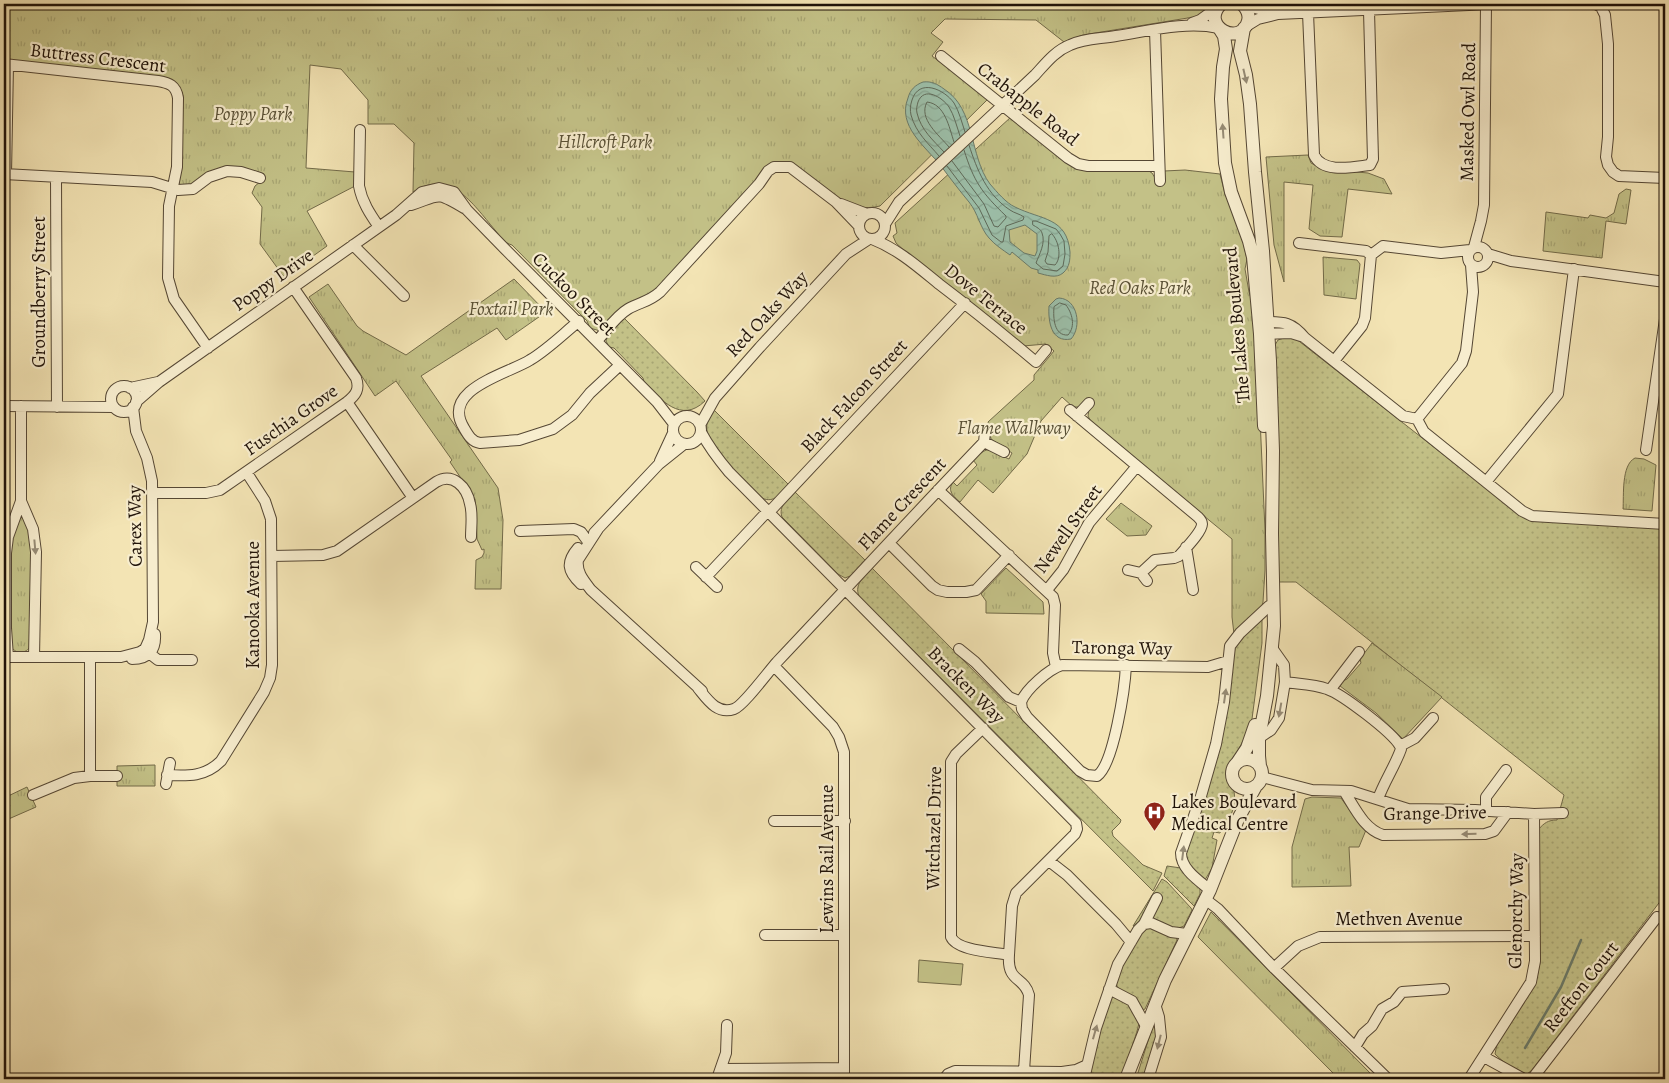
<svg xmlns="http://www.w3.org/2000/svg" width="1669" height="1083" font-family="Alegreya,serif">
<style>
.grass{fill:url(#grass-dots);stroke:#726a48}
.park{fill:url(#park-tufts);stroke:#726a48}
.pitch{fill:#c3c187;stroke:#726a48}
.water{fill:url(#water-waves);stroke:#6a7a69;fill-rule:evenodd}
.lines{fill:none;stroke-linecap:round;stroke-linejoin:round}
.shore{stroke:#5e6959;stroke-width:1}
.stream{stroke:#6a7a69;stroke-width:2.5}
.minor-casing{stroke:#554734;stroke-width:12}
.tertiary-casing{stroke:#554734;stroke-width:14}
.minor{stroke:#f7edce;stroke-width:10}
.tertiary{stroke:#f7edce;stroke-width:12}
.oneway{fill:#968b75}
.labels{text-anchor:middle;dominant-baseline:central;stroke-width:4.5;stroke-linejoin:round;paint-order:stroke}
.street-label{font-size:19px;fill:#201309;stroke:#f7edce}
.park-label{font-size:19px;font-style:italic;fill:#595035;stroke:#f7edce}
.poi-label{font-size:19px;fill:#201309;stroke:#f7edce;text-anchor:start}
</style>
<defs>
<pattern id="grass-dots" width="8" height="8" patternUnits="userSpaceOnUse" patternTransform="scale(1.25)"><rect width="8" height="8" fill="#c3c187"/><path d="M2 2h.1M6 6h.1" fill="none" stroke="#a7a573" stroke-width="1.8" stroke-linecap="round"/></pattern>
<pattern id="park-tufts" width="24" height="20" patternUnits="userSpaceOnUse" patternTransform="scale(1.25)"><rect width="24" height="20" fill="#c3c187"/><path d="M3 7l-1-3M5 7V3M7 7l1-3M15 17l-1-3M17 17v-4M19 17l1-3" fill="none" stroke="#a7a573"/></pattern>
<pattern id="water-waves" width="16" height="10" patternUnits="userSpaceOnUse" patternTransform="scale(1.25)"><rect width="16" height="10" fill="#9cbfa9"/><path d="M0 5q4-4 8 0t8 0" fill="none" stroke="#86a390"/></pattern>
</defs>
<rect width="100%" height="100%" fill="#f3e4b4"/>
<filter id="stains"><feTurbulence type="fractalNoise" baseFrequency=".004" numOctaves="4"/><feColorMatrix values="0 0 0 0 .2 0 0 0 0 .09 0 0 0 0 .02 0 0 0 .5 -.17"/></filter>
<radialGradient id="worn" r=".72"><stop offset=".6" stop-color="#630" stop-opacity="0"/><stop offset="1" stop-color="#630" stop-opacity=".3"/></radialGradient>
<path class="grass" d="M623 317 697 392 705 401C681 424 661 400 644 382L643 378 614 348 609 347 606 341 607 337Z
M1287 337 1295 338 1477 481 1529 519 1539 521 1665 529V895L1532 1070 1527 1074C1515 1071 1503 1062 1495 1054L1497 1044 1536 982 1540 963 1538 830C1544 823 1548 820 1557 820L1564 795 1296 582H1278L1275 345 1278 340Z
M712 408 789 485C781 493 774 504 762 498 745 482 702 447 707 423 708 418 710 412 712 408Z
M795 492 866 561 853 575 845 578 838 574 782 517C778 506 788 499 795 492Z
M872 568 1121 820 1120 823 1112 831 1113 836 1143 865 1162 873 1153 891 859 596C854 584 864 577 872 568Z
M1262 619V643L1252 719C1248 736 1236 751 1230 768 1228 776 1232 783 1234 791 1237 810 1229 818 1220 833L1214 832 1212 838 1217 840 1212 868 1205 880 1188 864 1185 853 1232 664 1236 643Z
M1167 866 1181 868 1200 888V894L1194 906 1164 876Z
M1162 879 1167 882 1191 908 1192 910 1184 926 1176 929 1151 918 1162 900 1156 895 1140 921 1133 926Z
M1148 927 1176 937 1177 940 1145 1009 1143 1010C1136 1005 1120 994 1117 986 1112 974 1136 941 1143 930Z
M1112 996C1124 999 1137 1008 1139 1022 1139 1029 1124 1069 1121 1079H1087L1098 1035Z
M1154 1022 1158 1034 1144 1079H1136Z"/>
<path class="park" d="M4 4H1214L1200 16 1083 35 1064 42 1036 20 945 19 931 33 943 42 932 56 989 98 880 206C848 214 826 190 802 172 794 166 788 161 778 162L656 291 600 331 590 328 587 321 512 245C504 243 500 236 495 230 472 203 450 168 413 192L414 143 394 124H368V100L341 69 310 65 306 168 355 172V186L307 211 327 246 284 277 260 244 262 207 252 193 255 186 260 182 248 170 180 187 178 184 183 96C181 88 177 82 169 79L4 60Z
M1011 117 1066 161 1147 170 1152 173 1157 181 1164 171 1185 170 1220 174 1225 194 1239 224 1247 259 1245 269 1249 292 1252 301 1257 351 1265 530V570L1263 602 1262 606 1234 634 1232 617V539L1092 424 1088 416 1089 409 1079 407H1073L1062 397 1041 421 1027 454 993 493 978 480 960 502C953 496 947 491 953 482L957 486 977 465 973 460C990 443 990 451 1009 459L1012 453 991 439 988 422 1034 380V375L1054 351 1046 344 1023 346 907 253 896 243 893 236 897 233 895 223Z
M1308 155 1311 163 1323 169 1368 173 1384 179 1392 194 1348 189 1342 237 1320 236 1309 229 1313 185 1284 182V282L1274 245 1266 157Z
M1626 189 1631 190 1626 224 1606 221 1602 258 1543 251 1546 212 1588 218 1590 215 1606 218 1614 213 1619 194Z
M1323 257 1357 260 1360 264 1356 299 1324 295Z
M514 279 546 312 506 340 497 328 421 376 498 488 503 520 501 589H475L476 560 482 557 484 553V549L482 550 477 539 476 511 475 499 450 462 452 460 396 381 375 396 309 297 328 284 357 326 363 331 406 355Z
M1635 458 1644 459 1656 465 1652 511 1623 509C1624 496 1621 465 1635 458Z
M1121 503 1152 526 1146 535 1127 536 1106 519Z
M22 514 31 536 30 647C24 655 15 654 10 645V542L20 516Z
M1006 568 1043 602 1044 614 986 613V601L981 594Z
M1372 643 1442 697 1403 739 1376 713 1340 686 1343 681 1347 679 1361 663 1360 659Z
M155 765V786H117V766Z
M27 787 36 807 4 821V798Z
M1312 797 1341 798 1353 815 1366 830 1359 847H1349L1351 886 1292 887V847L1305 799Z
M1211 912 1376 1079H1339L1198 937Z"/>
<path class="pitch" d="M919 960 963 964 961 985 918 982Z"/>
<path class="water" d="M923 82C932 81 937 84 944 89 976 109 969 156 990 184 997 192 1006 203 1015 207 1041 220 1067 217 1070 252 1070 259 1070 267 1063 273 1056 279 1046 275 1038 273V270L1031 268 1012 252 1010 255C1003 250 995 245 989 238 980 228 978 213 969 202 959 190 950 178 941 166 925 146 897 126 908 98 910 90 915 85 923 82ZM1025 225 1037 234V251L1035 256 1024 253 1010 242 1009 230Z
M1059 298C1078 299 1082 327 1071 339 1051 343 1048 321 1049 306L1056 299Z"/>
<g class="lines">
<path class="shore" d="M949 147C939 135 918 119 927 102 945 104 949 127 954 142
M944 152C933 140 921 130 917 113 916 109 917 106 918 102 924 86 942 97 949 107 954 115 957 127 960 136
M939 156C928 143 916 133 911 115 910 110 910 106 912 100 919 78 944 89 954 103 959 111 962 123 965 132
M952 161 984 204 994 226 998 227 1006 218V216C982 193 974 182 964 150
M947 166 979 208 992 235 1001 242H1003L1006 226 1023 220 1024 217C1020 214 1014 213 1010 210 987 195 977 170 969 145
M1033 221H1036L1056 229 1060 234 1064 241 1065 254 1063 266 1057 271 1043 269 1036 263C1039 255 1046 243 1042 233 1041 229 1036 227 1033 225Z
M1052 234C1059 241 1062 258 1055 265L1047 264 1045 261 1048 252 1049 236Z
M1060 303 1066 305C1072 313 1076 326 1068 335 1054 336 1053 318 1054 307Z"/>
<path class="stream" d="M1525 1048 1561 987 1581 940"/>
<defs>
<path id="minor" d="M1596 4 1601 7 1605 15 1608 44V137L1606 157 1608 165 1613 172 1619 176 1665 178
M1244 5 1274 13
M1308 13 1314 155C1323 174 1353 167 1370 165L1373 159 1369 11
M1192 23 1200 20 1218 7
M1245 27 1258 19 1278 14 1490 4
M1155 30 1160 181
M941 56 1068 158 1078 164 1088 166H1159
M4 64 158 81C169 83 176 85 178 98L177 167 169 206 168 278 174 299 208 348
M360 130 359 186C362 202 370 214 379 227
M4 174 152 182 178 190 193 189 209 177 227 171 241 172 260 178
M6 174 8 65
M56 177 57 407
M841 204 867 214
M411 205C441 195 435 191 464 208
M859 226a13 13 0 1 1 26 0a13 13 0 1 1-26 0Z
M885 224 899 202 1035 75C1046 63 1055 51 1070 45 1085 38 1100 39 1116 36 1149 31 1185 21 1219 28
M872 239C898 249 918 267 939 284 972 309 1004 335 1036 362L1046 350
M1299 243 1366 251 1371 255
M353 245 404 296
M1468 257a10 10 0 1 1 20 0a10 10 0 1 1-20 0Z
M1474 247 1481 221 1484 205 1486 4
M1488 254 1511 261 1665 282
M579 321C563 334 547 350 530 360 508 374 440 389 464 428 468 435 472 442 480 443L519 440 553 429 572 415 590 393 620 365
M1262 322C1283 322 1291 321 1305 338L1403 416 1417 419 1424 432 1522 511 1532 516 1665 524
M1262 334 1291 333 1304 337
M597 341C607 330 616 316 628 309 640 302 649 302 660 292L759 184 768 171 774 167H790L836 202 859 226
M1334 361 1362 326 1365 318 1371 255 1383 246 1441 253 1470 250
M111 399a13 13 0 1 1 26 0a13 13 0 1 1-26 0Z
M130 388 158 382
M136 402 159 382 396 215 422 192 439 188 454 192 467 210 505 249 657 402 674 424
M347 402 413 498
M4 406 114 407
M1070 410 1198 517C1200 519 1202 521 1202 524 1202 532 1184 550 1179 556L1174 558 1155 560 1141 573
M673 430a14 14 0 1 1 28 0a14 14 0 1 1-28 0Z
M1077 416 1089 403
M1417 419 1462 363 1466 351 1473 292 1471 265
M700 425 715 398 760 347 846 254 869 239
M701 432C709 447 718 459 729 472L1076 823 1077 829 1075 834 1016 893 1012 906 1009 955
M984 442 985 432
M1646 450 1665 319
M660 461 673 433
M1486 482 1558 394 1574 269
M938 490 1053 597 1055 605 1053 653 1056 667
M153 493H206L220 490 347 402C356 395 360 389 356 378L293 287
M21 501 33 529 36 552 34 657
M598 529 578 560C576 572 584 581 591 590L702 691
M520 531 574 529 581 532 589 543
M594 533 659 464 684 444
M889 543 932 586 938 590 947 592H966L976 590 1009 555
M1186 547 1193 590
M578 548C566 562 567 571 581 584
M272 556 323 555 337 551 436 482C453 472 467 487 470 504 473 514 471 526 471 537
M696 567 717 587
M1128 570 1141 573 1147 581
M706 577 765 514 773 508 965 303
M1047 590 1063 570 1089 523 1137 466
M959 649 975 662 1009 697 1021 702
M145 650 158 660H192
M4 657H121L140 652 145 649 149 640 153 622 152 481 147 458 136 431 133 407
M8 657 6 628V553L8 537 21 501V406
M90 657V776
M132 659C149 659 156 650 155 634
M774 666 833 727 839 737 844 752V1079
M1285 682C1298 684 1314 684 1327 689 1342 694 1392 732 1400 746
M698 688C707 699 717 715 734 709 743 706 768 672 777 662 846 589 914 515 984 442L1004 452
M1330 690 1359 652
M1021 702 1022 709 1027 717 1080 771 1087 775 1097 776C1114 764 1125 687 1126 665
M1021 702C1026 689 1049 669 1062 665L1208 667 1228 661
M983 728 956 754 951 762V937C957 951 994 952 1009 955 1007 983 1024 976 1029 995L1024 1071
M1259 738 1271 730 1279 718 1285 682 1284 665 1272 648
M167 775C188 776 205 777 221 761L264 692 270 678 272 665 271 519 265 501 247 473
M1262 777 1312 790 1351 791 1408 809 1475 810 1534 814 1563 813
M166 784 170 763
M1344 791C1355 808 1364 829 1383 835L1485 834 1494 831 1508 812
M33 795 74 778 90 776H117
M1378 799C1384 782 1395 766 1401 749L1400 746 1415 738 1433 718
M1486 811V797L1506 770
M774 821H845
M1049 861 1067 875 1116 924 1131 942
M1210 890C1198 880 1181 869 1181 853L1201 796 1216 744 1224 702 1230 646 1240 633 1269 606
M1205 899 1218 909 1274 968 1388 1079
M1144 924 1157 898
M765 935H844
M1274 968 1298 946 1320 937 1535 936
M1109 989 1132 1001 1146 1026
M1355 1047 1363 1034 1372 1026 1382 1009 1394 1002 1402 992 1444 989
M1484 1057 1524 1079
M721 1069 844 1068
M717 1079 726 1053 727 1025
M944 1079 948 1074 955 1071 1062 1072 1076 1070 1087 1065
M1084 1079 1096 1028 1118 964 1138 930 1144 924 1151 923 1171 932 1187 934
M1148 1079 1161 1037 1159 1017 1155 1004
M1469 1079 1531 982 1535 961 1534 814
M1532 1079 1657 917"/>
<path id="tertiary" d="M1221 4C1199 26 1241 48 1248 21 1250 14 1247 9 1242 4
M1219 28 1224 36 1226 49 1223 67 1221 99 1225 163 1231 192 1249 241 1253 257 1260 334 1264 426
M1244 28 1240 51 1246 75 1250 104 1255 172 1263 251 1270 361 1273 451 1272 534 1274 626 1267 696 1259 738V756L1260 766
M1232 774a15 15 0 1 1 30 0a15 15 0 1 1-30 0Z
M1237 763 1247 748 1255 725
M1126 1079 1165 980 1210 890 1238 819 1256 786"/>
</defs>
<use href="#minor" class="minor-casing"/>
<use href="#tertiary" class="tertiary-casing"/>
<use href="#minor" class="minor"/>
<use href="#tertiary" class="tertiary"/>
</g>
<defs><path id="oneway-solid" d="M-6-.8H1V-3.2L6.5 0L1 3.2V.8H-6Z" transform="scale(1.25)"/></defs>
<g class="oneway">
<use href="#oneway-solid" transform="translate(1245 76) rotate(77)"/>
<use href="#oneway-solid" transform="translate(1223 131) rotate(-94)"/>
<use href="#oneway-solid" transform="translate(35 547) rotate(85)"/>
<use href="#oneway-solid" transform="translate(1225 696) rotate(-82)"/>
<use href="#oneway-solid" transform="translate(1280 710) rotate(100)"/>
<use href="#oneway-solid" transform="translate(1469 834) rotate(179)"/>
<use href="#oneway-solid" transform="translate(1183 853) rotate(-83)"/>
<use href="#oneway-solid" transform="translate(1095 1032) rotate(-74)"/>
<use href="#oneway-solid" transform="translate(1159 1042) rotate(104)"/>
</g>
<defs>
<symbol id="hospital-pin" viewBox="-11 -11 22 30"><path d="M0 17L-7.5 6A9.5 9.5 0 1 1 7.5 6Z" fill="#8f2418" stroke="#f7edce"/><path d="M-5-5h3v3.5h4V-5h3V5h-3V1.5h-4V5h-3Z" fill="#fff"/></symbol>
</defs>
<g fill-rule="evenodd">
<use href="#hospital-pin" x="1142" y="800" width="25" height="34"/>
</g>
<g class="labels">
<g class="street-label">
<text transform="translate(98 58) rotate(7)">Buttress Crescent</text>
<text transform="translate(1028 104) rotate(38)">Crabapple Road</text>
<text transform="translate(1468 112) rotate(-89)">Masked Owl Road</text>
<text transform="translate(273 280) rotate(-35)">Poppy Drive</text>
<text transform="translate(39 292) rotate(-90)">Groundberry Street</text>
<text transform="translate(574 294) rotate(45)">Cuckoo Street</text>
<text transform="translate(986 299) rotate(39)">Dove Terrace</text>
<text transform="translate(767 314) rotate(-47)">Red Oaks Way</text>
<text transform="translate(1237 325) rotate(-95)">The Lakes Boulevard</text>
<text transform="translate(854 396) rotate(-47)">Black Falcon Street</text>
<text transform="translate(291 420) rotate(-35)">Fuschia Grove</text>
<text transform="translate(902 504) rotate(-47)">Flame Crescent</text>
<text transform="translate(135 526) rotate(-91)">Carex Way</text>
<text transform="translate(1068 529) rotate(-55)">Newell Street</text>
<text transform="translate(253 605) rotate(-90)">Kanooka Avenue</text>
<text transform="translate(1122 648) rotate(1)">Taronga Way</text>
<text transform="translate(966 685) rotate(45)">Bracken Way</text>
<text transform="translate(1435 813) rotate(-1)">Grange Drive</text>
<text transform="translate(934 828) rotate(-89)">Witchazel Drive</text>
<text transform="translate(827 859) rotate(-90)">Lewins Rail Avenue</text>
<text transform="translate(1516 911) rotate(-89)">Glenorchy Way</text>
<text x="1399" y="919">Methven Avenue</text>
<text transform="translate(1581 987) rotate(-52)">Reefton Court</text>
</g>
<g class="park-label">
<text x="253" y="114">Poppy Park</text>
<text x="605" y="142">Hillcroft Park</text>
<text x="1140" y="288">Red Oaks Park</text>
<text x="511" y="309">Foxtail Park</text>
<text x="1014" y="428">Flame Walkway</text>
</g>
<g class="poi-label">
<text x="1171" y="802">Lakes Boulevard<tspan x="1171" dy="22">Medical Centre</tspan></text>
</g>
</g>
<rect width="1669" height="1083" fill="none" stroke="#f3e4b4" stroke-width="20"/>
<rect x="5" y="5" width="1659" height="1073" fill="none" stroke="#201309" stroke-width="2.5"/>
<rect x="10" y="10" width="1649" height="1063" fill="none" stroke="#201309"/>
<rect width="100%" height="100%" filter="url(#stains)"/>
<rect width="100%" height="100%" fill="url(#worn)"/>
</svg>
